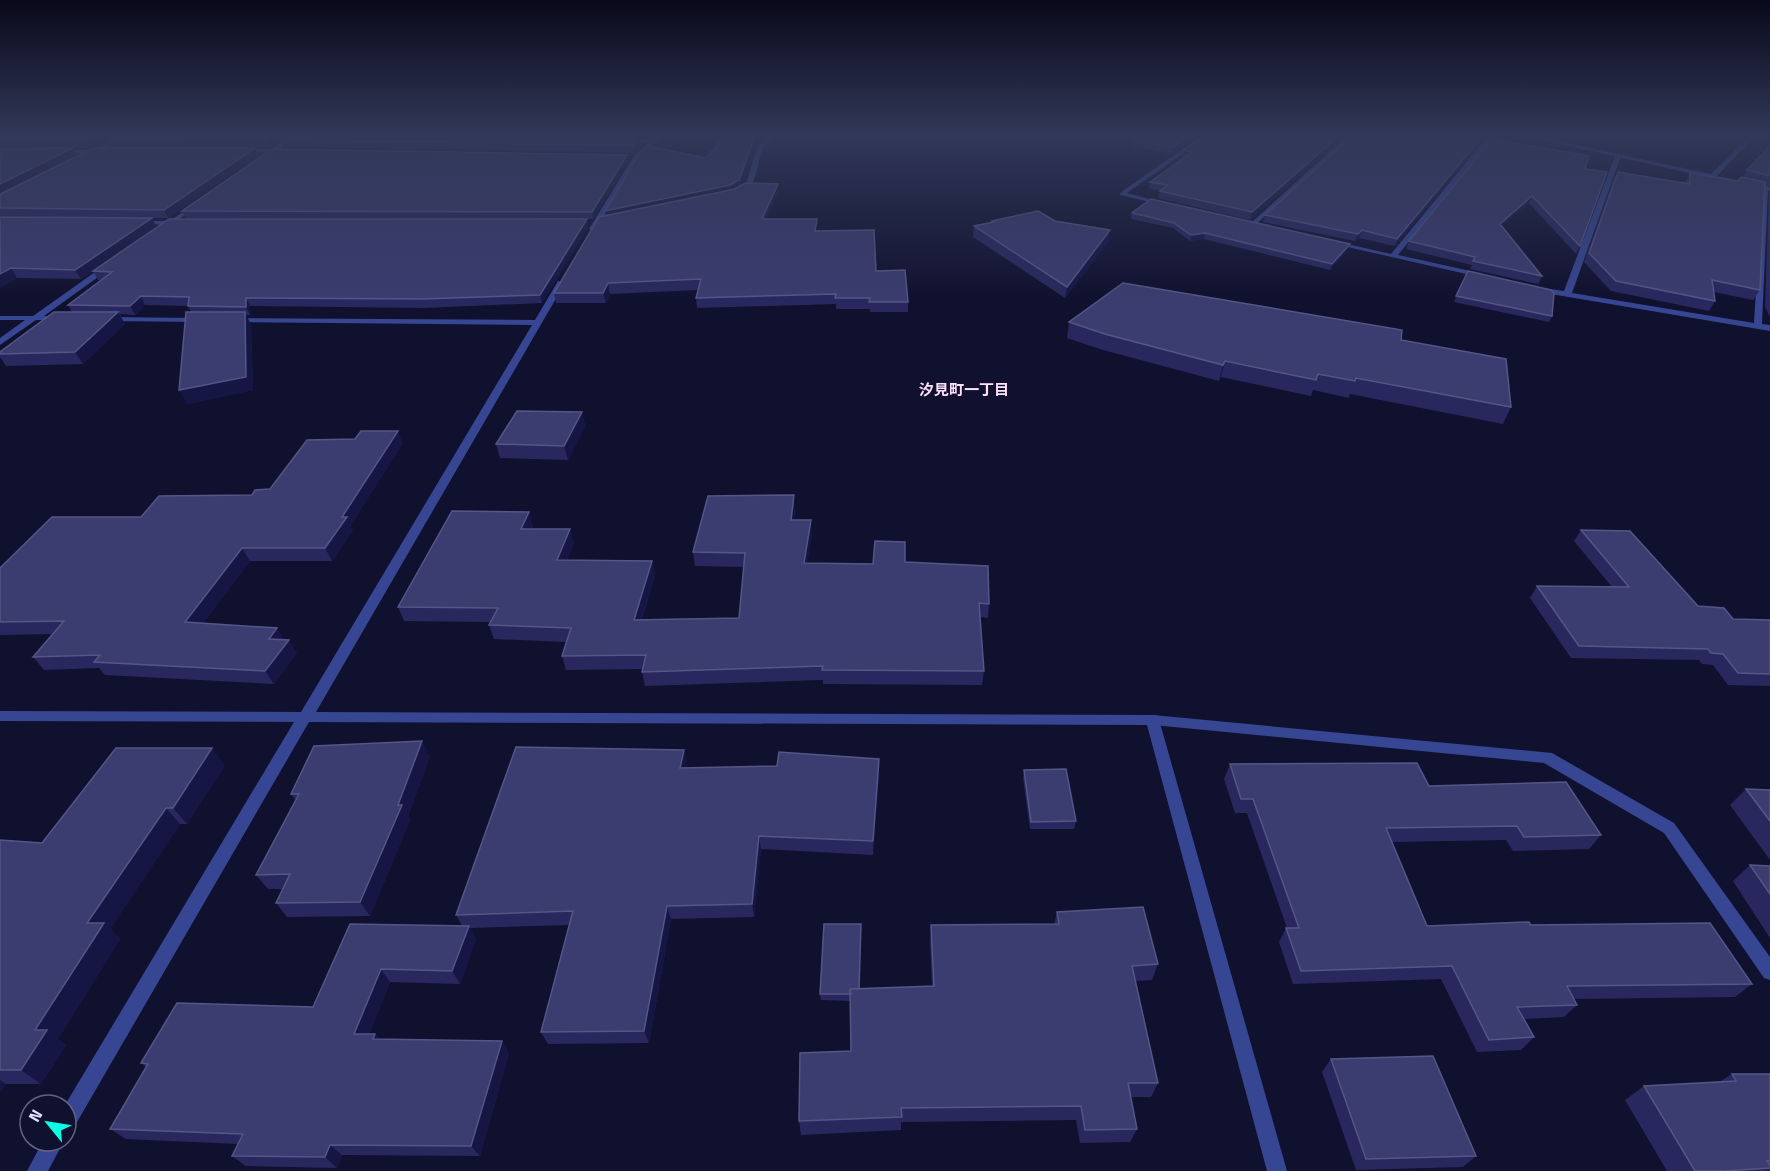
<svg xmlns="http://www.w3.org/2000/svg" width="1770" height="1171" font-family="'Titillium Web','Noto Sans JP',sans-serif">
<style>
.lines{fill:none;stroke-linecap:round;stroke-linejoin:round}
.minor{fill:#374692;fill-rule:evenodd}
.tertiary{fill:#374692;fill-rule:evenodd}
.wall{fill:#28285e}
.shaded-wall{fill:#161644}
.building{fill:#3b3c6f;stroke:#555686;stroke-width:1.5}
.labels{text-anchor:middle;dominant-baseline:central;stroke-width:5;stroke-linejoin:round;paint-order:stroke}
.far-neighbourhood-label{font-size:15px;font-weight:bold;fill:#ffe0fa;stroke:#10112f}
</style>
<rect width="100%" height="100%" fill="#10112f"/>
<g class="lines">
<path class="minor" d="M122 136H129L102 150 103 153 61 154 58 152 61 150H93Z
M615 136H627L655 142 652 144Z
M768 136H774C770 141 764 145 762 151 756 167 757 193 736 193V191L746 184 757 148Z
M1201 136H1208L1127 193 1164 203V205L1120 195V193Z
M1347 136H1353L1255 225H1251V223Z
M1488 136H1494L1398 255 1484 274V278L1330 243 1334 241 1391 254Z
M241 149H284L287 151 284 153 239 152Z
M1618 154 1621 156 1572 293 1754 323 1762 188 1765 186 1768 188 1762 324 1770 325V331L1533 291V287H1536L1564 291 1615 156Z
M139 221H179L182 223 179 225 137 224V222Z
M1153 715 1552 753 1674 823 1770 957V980L1764 978 1664 833 1544 763 1153 725 1148 724 1146 720 1148 716Z"/>
<path class="tertiary" d="M284 136H290L289 142 265 159H261V157L284 140Z
M657 136H663L638 158 597 229 591 230 589 229 634 156Z
M1524 136H1534L1711 174 1749 136H1755L1717 176 1770 187V191Z
M195 204 200 205 166 228H162V226Z
M105 265 112 267 44 316H65V320H36L0 345V338L25 320H0V316H33Z
M558 281 565 283 316 712 1153 715 1158 716 1287 1171H1267L1147 725 309 722 73 1129 66 1132 65 1105 294 722 0 721V711L301 712 532 325 232 322 228 320 232 318 535 320Z
M103 317 200 318 204 320 200 322 106 321H103Z
M43 1141H64L48 1171H27Z"/>
</g>
<path class="wall" d="M0 136H282V139L270 147 112 148 108 140 93 148H0Z
M725 136H757L739 185 733 189 778 193 767 219 817 231 876 271 908 302V312H870V309H836V304L697 308 696 298 698 290 610 294 606 303H556L554 293 606 215 605 211 706 158Z
M1137 136H1197L1171 154 1130 146 1132 139Z
M1204 136H1344L1250 220 1158 198 1160 191 1149 188 1150 182 1185 157H1182L1184 150Z
M283 140 637 142 639 149 634 153 286 147Z
M1479 144 1395 246 1359 238 1355 241 1263 222 1265 215Z
M1770 146V186L1765 185 1760 290 1753 300 1714 292 1715 301 1709 311 1611 291 1584 262 1613 181 1618 172 1685 183 1690 173 1738 181 1743 178 1747 170Z
M255 148 258 155 168 218H152L156 227 81 279 17 278 0 288V217L117 218 0 216V149L77 155Z
M628 161 593 219 185 218 182 211Z
M1585 169 1580 246 1576 254 1529 203 1502 226 1542 276 1538 284 1470 269 1472 265 1406 249 1409 241Z
M1770 191V318L1765 306 1769 193Z
M1132 213 1348 250 1330 270 1204 239 1190 241 1173 228 1131 219Z
M587 219 588 227 542 303 424 308 250 306V315H246L251 325 253 390 187 404 191 312 188 306 145 305 135 315 120 314 125 324 83 364 6 366 0 357V352L72 312 68 305 101 280H98L93 271Z
M992 221 1109 241 1065 298 973 237 974 226 992 223Z
M1468 271 1552 316 1549 322 1454 302Z
M1069 322 1401 340 1511 407 1503 424 1350 394 1349 398 1313 390 1311 396 1221 377 1219 381 1103 350 1067 338Z
M582 412 585 426 568 460 500 458 496 444Z
M403 443 350 526 353 530 332 561H250L203 623 284 639 297 653 274 684 105 675 99 668 44 670 33 657 53 634 0 635V568L141 517 252 495 270 489Z
M795 509 794 520 812 534 807 563 873 564 905 562 989 604 988 618 980 617 984 671 982 685 823 684V680L645 686 642 672V669L566 670 562 656 566 642 494 639 489 625 490 622 404 621 398 607 533 526 532 529 574 543 567 560 652 561 655 575 642 619 739 618 744 567 695 566 693 552Z
M1581 530 1698 606 1733 619 1770 620V686L1728 685 1713 665 1702 664 1699 660 1571 658 1530 598 1537 586 1612 587 1574 541Z
M430 756 408 816 410 820 370 916 287 917 276 903 283 889H268L256 875 296 801 291 794Z
M687 764 686 768 879 773 873 855 761 849 754 917 671 919 649 1043 548 1044 541 1032 570 925 470 928 476 939 460 984 390 982 369 1034H375L380 1040 509 1053 480 1156 342 1155 337 1168 246 1166 232 1156 238 1144 126 1139 110 1129 146 1067 141 1063 313 1007 462 926 456 915Z
M1230 764 1429 786 1601 835 1589 849 1513 851 1506 840 1391 842 1427 926 1531 925 1752 984 1735 997 1574 999 1577 1005 1564 1017 1524 1019 1534 1037 1521 1050 1477 1052 1441 979 1293 984 1279 942 1286 928H1287L1247 813H1235L1224 779Z
M225 765 187 824H180L110 929 120 939 58 1039 66 1045 41 1084H6L0 1092V840L42 843Z
M1024 770 1076 821 1074 829H1030L1023 778Z
M1746 789 1770 790V860L1730 805Z
M1750 865 1770 866V938L1733 881Z
M1057 912 1158 964 1152 980 1136 981 1158 1083 1151 1097H1131L1137 1129 1130 1142 1080 1143 1076 1120 901 1122V1130L801 1135 799 1121 851 1051V1001L821 1000 820 994 860 989 932 986 930 941 931 925 1054 924Z
M1331 1059 1476 1156 1463 1167 1356 1170 1322 1072Z
M1732 1074H1770V1171H1667L1625 1100 1644 1086 1719 1082Z"/>
<path class="shaded-wall" d="M99 136H118L93 148 90 140Z
M273 136H282V139L270 147 267 139Z
M755 136H757L739 185 730 191 606 217 605 211Z
M1190 136H1197L1171 154 1172 148Z
M1339 136H1344L1250 220 1252 212Z
M1481 138 1479 144 1395 246 1397 239Z
M637 142 639 149 634 153 633 145Z
M73 148 77 155 0 194V184Z
M255 148 258 155 168 218 164 210Z
M627 155 628 161 593 219 592 212Z
M778 184V193L763 229 762 219Z
M1532 196 1529 203 1496 231 1500 224Z
M152 218 156 227 81 279 75 270Z
M587 219 588 227 542 303 540 295Z
M1110 230 1109 241 1065 298 1067 287Z
M1362 230 1359 238 1355 241 1358 234Z
M1205 233 1204 239 1190 241 1191 235Z
M1350 244 1348 250 1330 270 1332 264Z
M11 268 17 278 0 288V274Z
M608 283 610 294 606 303 603 293Z
M141 296 145 305 135 315 130 306Z
M246 298 250 306V315L246 307Z
M118 312 125 324 83 364 75 352Z
M245 312 251 325 253 390 187 404 179 390Z
M1225 361 1221 377 1219 381 1223 365Z
M582 412 585 426 568 460 564 446Z
M398 431 403 443 350 526 353 530 332 561 325 548 342 517Z
M794 495 795 509 792 533 791 520Z
M529 512 533 526 526 542 521 529Z
M811 520 812 534 805 577 804 563Z
M570 529 574 543 562 574 557 560Z
M242 548 250 561 194 635 185 622Z
M652 561 655 575 637 634 634 620Z
M277 628 285 641 269 639Z
M289 640 297 653 274 684 265 671Z
M422 741 430 756 408 816 410 820 370 916 360 902Z
M212 748 225 765 187 824 173 808Z
M684 750 687 764 683 782 680 768Z
M879 759V773L873 855V841Z
M166 808 180 824 110 929 120 939 58 1039 66 1045 41 1084 21 1070 35 1030 87 923Z
M759 836 761 849 754 917 752 904Z
M667 906 671 919 649 1043 644 1031Z
M469 926 476 939 460 984 452 971Z
M381 969 390 982 365 1046 354 1034Z
M375 1034 385 1046 373 1039Z
M502 1041 509 1053 480 1156 471 1146Z
M0 1080 6 1084 0 1092Z
M330 1145 342 1155 337 1168 325 1157Z"/>
<path class="building" d="M0 136H99L90 140H0Z
M116 136H273L267 139 108 140Z
M288 136H608L637 142 633 145 283 140Z
M725 136H755L739 180 730 185 605 211 639 154 648 146 706 158Z
M1137 136H1190L1172 148 1132 139Z
M1204 136H1339L1252 212 1160 191 1167 185 1150 182 1192 152 1184 150Z
M1352 136H1470L1481 138 1397 239 1362 230 1358 234 1265 215Z
M1492 139 1589 156 1585 169 1607 172 1580 246 1532 196 1500 224 1542 276 1473 261 1475 257 1409 241Z
M1770 146V176L1747 170Z
M73 148 0 184V149Z
M93 148H255L164 210 0 208V194Z
M272 149 627 155 592 212 182 211Z
M1618 172 1690 184V173L1738 181 1741 177 1765 182 1760 290 1712 280 1715 301 1616 281 1589 253Z
M745 183 778 184 762 219H817L815 231 874 230 876 271 905 270 908 302H869L870 298H835L836 294 696 298 701 279 608 283 603 293H554L599 217 735 189Z
M1151 199 1350 244 1332 264 1205 233 1191 235 1174 223 1132 213Z
M1038 211 1055 221 1110 230 1067 287 974 226 994 222 992 221Z
M0 217 152 218 75 270 11 268 0 274Z
M169 219H587L540 295 421 299 246 298V307L188 306 189 297 141 296 130 306 68 305 112 272 93 271Z
M1468 271 1551 290 1554 293 1552 316 1456 296Z
M1123 283 1402 330 1401 340 1506 359 1511 407 1356 378 1355 381 1318 374 1316 380 1225 361 1223 365 1105 334 1069 322Z
M54 312H118L75 352 0 354V352Z
M186 312H245L246 377 179 390Z
M517 411 582 412 564 446 496 444Z
M361 431H398L342 517H347L325 548H242L185 622 277 628 269 639 289 640 265 671 94 662 100 655 33 657 64 621 0 622V568L52 517H141L159 496 252 495 255 490 270 489 307 440 355 439Z
M794 495 791 520H811L804 563 873 564 875 541 905 542V562L988 566 989 604 979 603 984 671 822 670 823 666 642 672 646 655 562 656 571 628 489 625 498 608 398 607 452 511 529 512 521 529H570L557 560 652 561 634 620 739 618 745 553 693 552 708 496Z
M1581 530 1630 531 1698 606 1724 608 1733 619 1770 620V674L1738 673 1723 654 1711 653 1708 649 1579 646 1537 586 1629 587Z
M422 741 398 805H402L360 902 276 903 290 874 256 875 299 794H291L314 746Z
M516 747 684 750 680 768 777 766 779 752 879 759 873 841 759 836 752 904 667 906 644 1031 541 1032 573 911 456 915Z
M116 748H212L173 808H166L87 923H104L35 1030H47L21 1070H0V840L42 843Z
M1417 763 1429 786 1566 782 1601 835 1524 837 1517 826 1386 828 1427 926 1529 922 1531 925 1710 923 1752 984 1567 986 1577 1005 1517 1007 1534 1037 1489 1040 1452 966 1301 971 1286 928H1299L1253 799H1241L1230 764Z
M1066 769 1076 821 1031 822 1024 770Z
M1746 789 1770 790V821Z
M1750 865 1770 866V894Z
M1143 907 1158 964 1132 966 1158 1083H1128L1137 1129 1085 1130 1081 1106 901 1108 902 1117 799 1121 800 1053 851 1051 850 989 934 986 931 925 1059 924 1057 912Z
M350 924 469 926 452 971 381 969 354 1034H375L373 1039 502 1041 471 1146 330 1145 325 1157 232 1156 243 1134 110 1129 148 1064 141 1063 177 1003 313 1007Z
M824 924H861L859 989H850L851 994H820Z
M1433 1056 1476 1156 1366 1159 1331 1059Z
M1732 1074H1770V1161H1767L1770 1165V1168L1724 1171H1695L1644 1086 1736 1081Z"/>
<linearGradient id="sky" x2="0" y2="1"><stop stop-color="#09091a"/><stop offset="0.45" stop-color="#313858"/><stop offset="1" stop-color="#313858" stop-opacity="0"/></linearGradient>
<rect width="1770" height="300" fill="url(#sky)"/>
<g class="labels">
<g class="far-neighbourhood-label">
<text x="964" y="389">汐見町一丁目</text>
</g>
</g>
<g transform="translate(48 1123) rotate(300)"><circle r="28" fill="#10112f" stroke="#626482" stroke-width="1.5"/>
<path d="M0-4.5L10 22L0 15L-10 22Z" fill="#0affe5"/>
<text y="-9" font-size="16" font-weight="bold" text-anchor="middle" fill="#dee1ff">N</text>
</g>
</svg>
